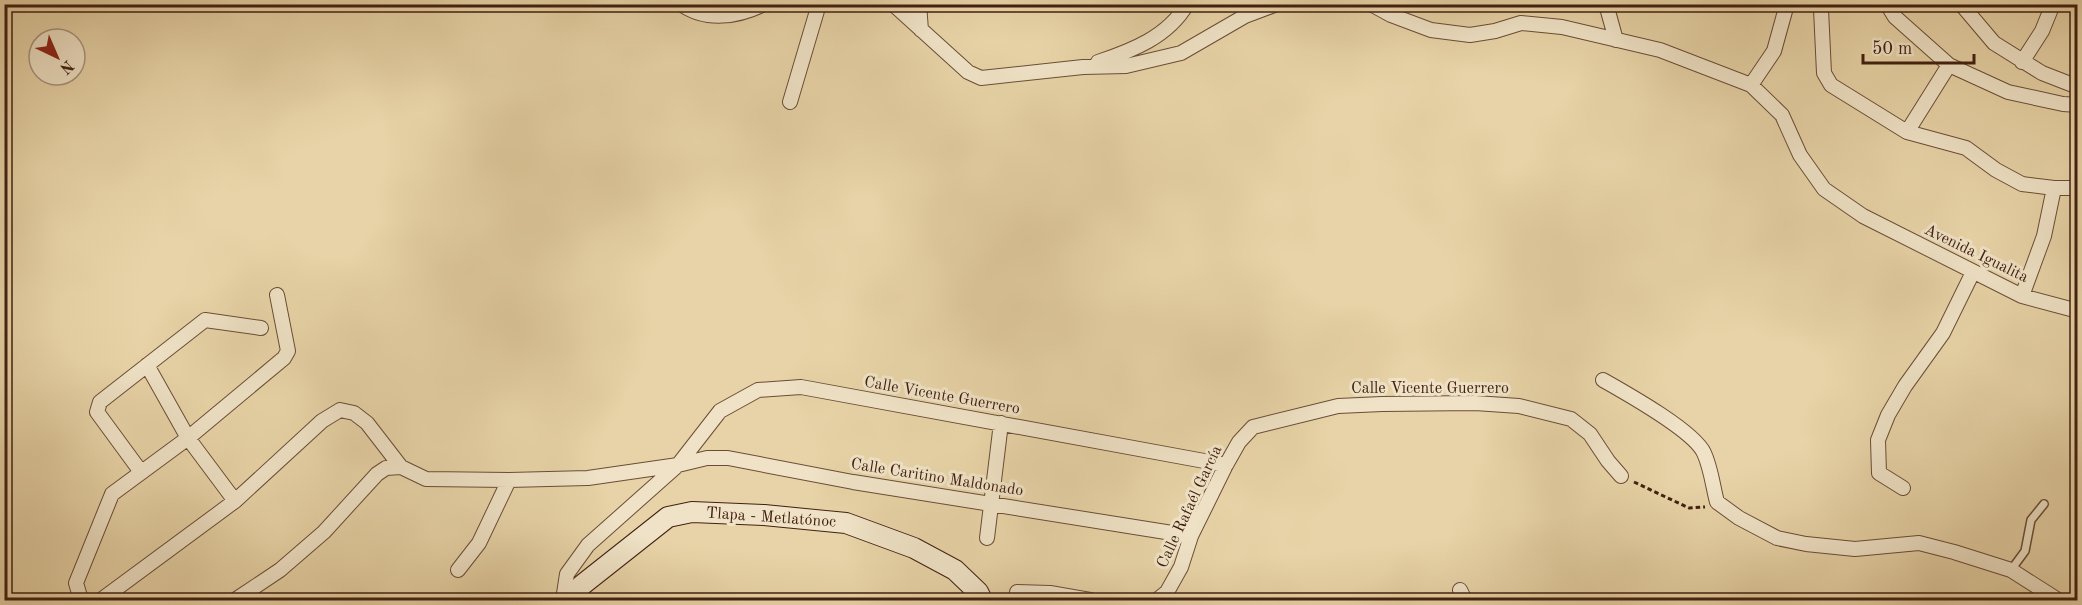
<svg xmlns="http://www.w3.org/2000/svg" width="2082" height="605" font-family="'Old Standard TT',serif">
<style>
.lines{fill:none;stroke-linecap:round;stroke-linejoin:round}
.service-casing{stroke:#6b4d36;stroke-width:10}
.minor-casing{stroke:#6b4d36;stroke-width:16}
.secondary-casing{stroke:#422011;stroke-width:22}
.path{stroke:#422011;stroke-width:3;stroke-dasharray:4.5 3;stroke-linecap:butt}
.service{stroke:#efe2c6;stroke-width:7}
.minor{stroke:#efe2c6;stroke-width:14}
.secondary{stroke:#efe2c6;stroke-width:20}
.labels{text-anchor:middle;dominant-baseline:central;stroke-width:6;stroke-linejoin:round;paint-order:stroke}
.street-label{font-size:16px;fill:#422011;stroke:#efe2c6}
</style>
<rect width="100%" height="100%" fill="#e7d3a7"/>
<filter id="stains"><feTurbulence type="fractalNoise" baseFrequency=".00333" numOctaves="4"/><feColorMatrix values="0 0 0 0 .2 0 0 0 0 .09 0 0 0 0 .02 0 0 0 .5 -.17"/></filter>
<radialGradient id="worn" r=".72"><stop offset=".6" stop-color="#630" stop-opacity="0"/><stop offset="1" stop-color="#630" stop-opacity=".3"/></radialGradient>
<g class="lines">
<defs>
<path id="service" d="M2011 570 2025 551 2031 520 2044 504"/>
<path id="minor" d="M681 4C706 22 738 17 764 4
M893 4 968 72 981 78 1083 67 1126 66 1181 53 1245 16 1277 4
M919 4 921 30
M1371 4 1391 15 1431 30 1470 35 1495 31 1521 23 1562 27 1660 50 1751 85 1782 115 1800 155 1824 189 1863 216 2022 296 2078 311
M1606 4 1616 40
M1818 4 1821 9 1824 73 1831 85 1907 132 1966 148 1996 170 2022 184 2054 188H2078
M1887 4 1895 17 1949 65 2008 92 2063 104 2078 105
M1961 4 1994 43 2042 73 2078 87
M1098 62C1131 51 1168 37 1187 4
M2022 62 2042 31 2053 4
M1751 85 1774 51 1787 4
M790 102 819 4
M1907 132 1949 65
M2022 296 2044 236 2054 188
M147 365 188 438 235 501
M1603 380C1626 393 1694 431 1704 453 1711 468 1713 487 1717 502L1739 518 1777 538 1806 544 1855 549 1919 543 1954 552 2011 570 2058 600
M141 472 97 412 100 402 205 320 261 328
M1903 488 1879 473 1878 440 1888 415 1905 386 1943 333 1973 272
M987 538 1001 423
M458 570 479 543 509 480
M1460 590 1465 600
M1017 592 1050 593 1090 600
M81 600 76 583 112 494 188 438 284 358 288 351 277 295
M101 600 235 501 322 421 340 410 354 413 367 423 401 467
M235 600 280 570 324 532 377 474 386 468 401 467 426 479 509 480 588 478 678 465 707 458H728L853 482 1191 536
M563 600 567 574 588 545 678 465 720 411 758 390 801 387 1226 465
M1157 600 1167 592 1181 567 1191 536 1226 465 1239 442 1253 427 1338 406 1382 404 1475 403 1519 406 1571 419 1590 434 1608 461 1621 476"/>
<path id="secondary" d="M567 600 582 585 668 517 692 512 764 515 846 523 914 548 955 570 978 592 982 600"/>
</defs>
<use href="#service" class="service-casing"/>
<use href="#minor" class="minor-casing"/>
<use href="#secondary" class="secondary-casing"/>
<path class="path" d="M1634 482 1689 508 1705 507"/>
<use href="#service" class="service"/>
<use href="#minor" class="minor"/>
<use href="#secondary" class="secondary"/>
</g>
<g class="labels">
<g class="street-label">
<text transform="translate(1976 254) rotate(26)">Avenida Igualita</text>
<text x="1430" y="389">Calle Vicente Guerrero</text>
<text transform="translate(942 396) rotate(10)">Calle Vicente Guerrero</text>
<text transform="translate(937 478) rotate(9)">Calle Caritino Maldonado</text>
<text transform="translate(1190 507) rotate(-65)">Calle Rafaél García</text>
<text transform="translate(771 518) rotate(4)">Tlapa - Metlatónoc</text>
</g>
</g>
<rect width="2082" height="605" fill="none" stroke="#e7d3a7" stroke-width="24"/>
<rect x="6" y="6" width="2070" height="593" fill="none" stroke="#422011" stroke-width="3"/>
<rect x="12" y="12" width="2058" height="581" fill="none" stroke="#422011" stroke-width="1.5"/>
<g transform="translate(57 57) rotate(136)"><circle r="28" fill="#efe2c6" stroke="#aa947e" stroke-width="1.5"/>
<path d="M0-4.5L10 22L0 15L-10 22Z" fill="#8f2418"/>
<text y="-9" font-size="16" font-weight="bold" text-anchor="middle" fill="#422011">N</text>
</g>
<path d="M1863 54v9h111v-9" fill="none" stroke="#422011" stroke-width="3"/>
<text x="1872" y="54" font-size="18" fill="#422011" stroke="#efe2c6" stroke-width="4.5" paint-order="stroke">50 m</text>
<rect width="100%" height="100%" filter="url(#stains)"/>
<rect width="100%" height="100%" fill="url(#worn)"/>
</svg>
